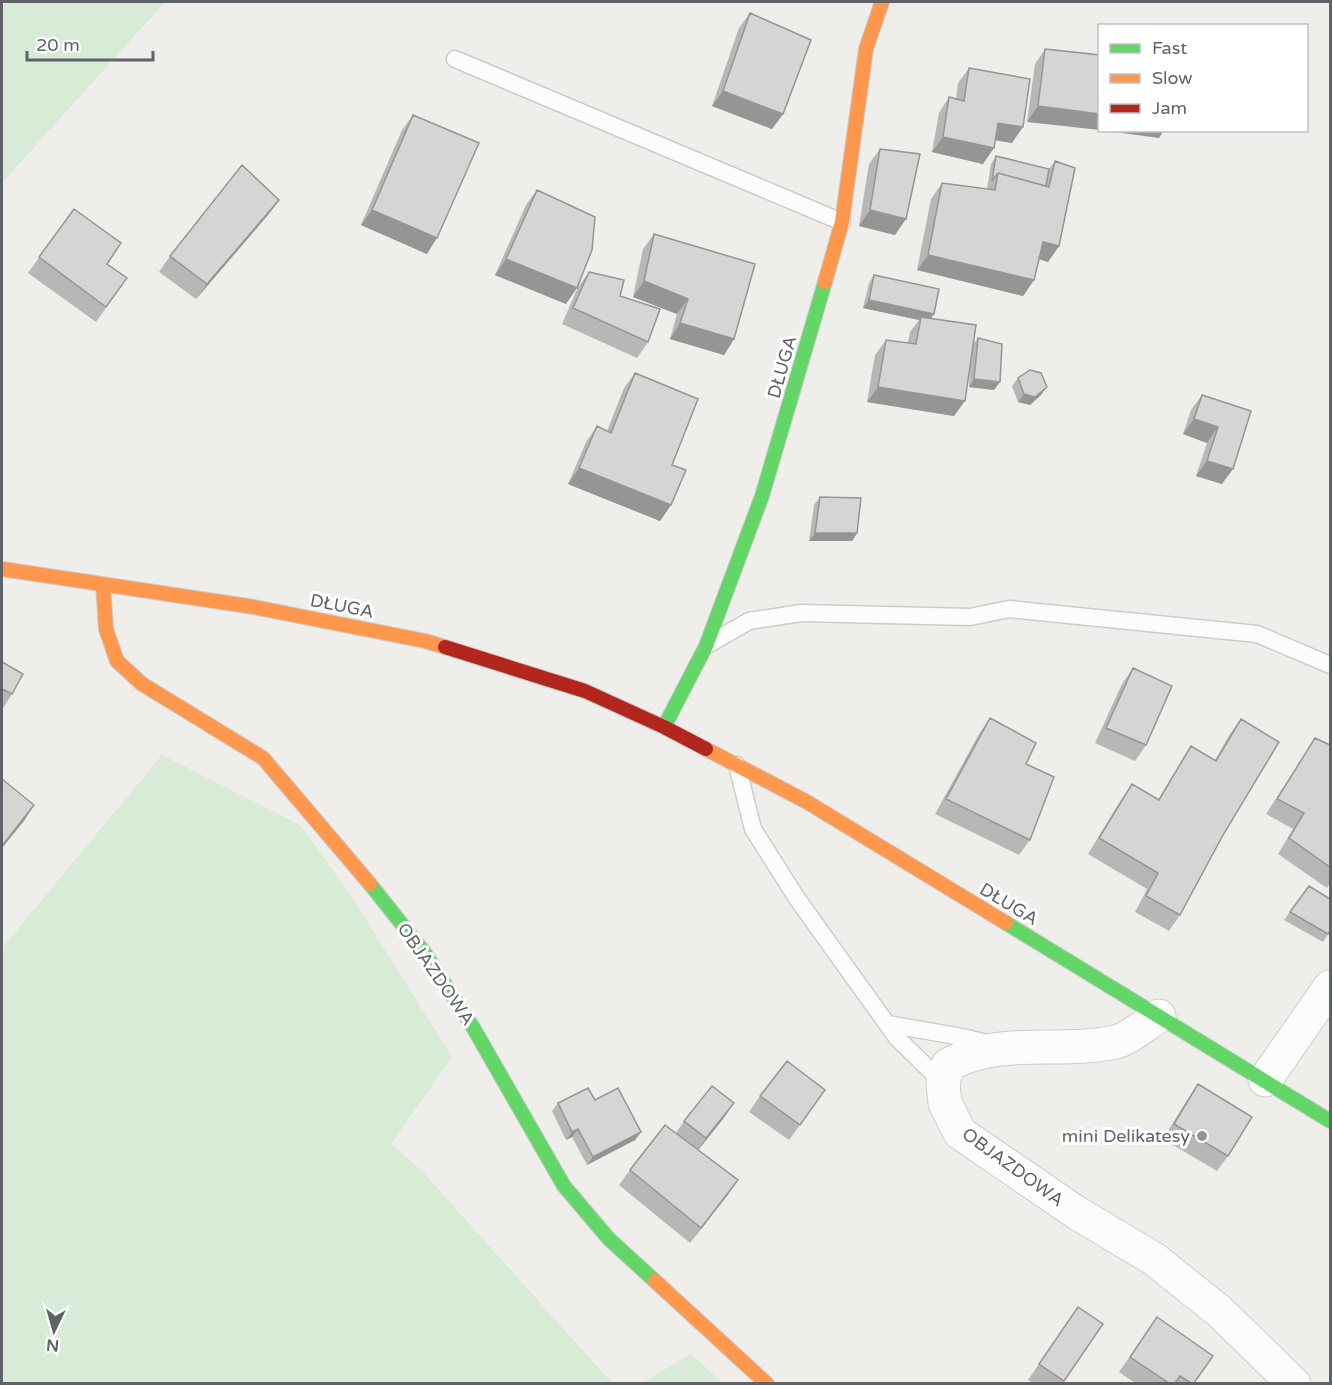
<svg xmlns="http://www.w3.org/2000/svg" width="1332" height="1385" font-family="'Varela Round',sans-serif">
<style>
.green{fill:#d8ebd6}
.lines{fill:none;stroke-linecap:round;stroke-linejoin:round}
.lane-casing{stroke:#cbcccc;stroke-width:19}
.street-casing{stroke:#cbcccc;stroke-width:35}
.fast-casing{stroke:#cacacb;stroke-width:16}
.slow-casing{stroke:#cacacb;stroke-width:16}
.jam-casing{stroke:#cacacb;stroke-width:16}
.lane{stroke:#fdfcfc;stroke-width:16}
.street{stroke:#fdfcfc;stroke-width:33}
.fast{stroke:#63d668;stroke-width:14}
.slow{stroke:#ff974d;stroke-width:14}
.jam{stroke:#b3261e;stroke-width:14}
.wall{fill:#b8b7b5}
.shaded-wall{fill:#969594}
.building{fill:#d6d5d3;stroke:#969594;stroke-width:1.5}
.poi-dot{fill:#919496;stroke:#fff;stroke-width:2}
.labels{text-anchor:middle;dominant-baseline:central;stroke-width:6;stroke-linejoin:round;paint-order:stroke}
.street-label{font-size:18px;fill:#5f6368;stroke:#fff}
.poi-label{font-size:18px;fill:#5f6368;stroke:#fff;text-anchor:end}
</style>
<rect width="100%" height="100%" fill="#efeeea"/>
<path class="green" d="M2 2H165L2 183Z
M162 755 300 825 350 894 452 1057 391 1144 423 1172 612 1383 2 1384V948Z
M691 1354 723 1383H642Z"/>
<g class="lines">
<defs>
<path id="lane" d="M455 59 842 222
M709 644 749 621 801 613 970 617 1009 609 1257 634 1330 665
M737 765 753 829 798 900 897 1038 943 1083
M888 1024 967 1038 990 1044"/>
<path id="street" d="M1159 1016C1148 1023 1128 1039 1116 1042 1060 1054 1000 1036 948 1065L943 1083 945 1103 960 1133 1077 1213 1154 1259 1219 1311 1294 1384
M1265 1080 1330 987"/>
<path id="fast" d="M664 727 706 646 762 496 825 282
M370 884 424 952 474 1029 564 1186 609 1239 655 1281
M1006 923 1330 1121"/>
<path id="slow" d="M825 282 842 222 866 49 882 2
M2 569 254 607 425 641 445 647
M103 585 106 629 117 661 142 684 263 758 370 884
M706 749 807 802 1006 923
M655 1281 767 1384"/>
<path id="jam" d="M445 647 585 691 664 727 706 749"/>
</defs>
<use href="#lane" class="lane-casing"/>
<use href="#street" class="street-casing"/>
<use href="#fast" class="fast-casing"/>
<use href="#slow" class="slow-casing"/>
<use href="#jam" class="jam-casing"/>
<use href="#lane" class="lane"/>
<use href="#street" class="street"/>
<use href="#fast" class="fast"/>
<use href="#slow" class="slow"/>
<use href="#jam" class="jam"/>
</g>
<path class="wall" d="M750 13 783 114 772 129 712 106 739 28Z
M1045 49 1100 55 1027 122 1035 64Z
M969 68 1012 143 995 140 983 164 932 152 939 113 949 97 956 99 958 83Z
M413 115 427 254 361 225 402 130Z
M880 149 895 235 859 226 869 164Z
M996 156 1049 169 1055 161 1059 246 1048 262 1039 259 1034 280 1023 296 917 270 931 199 942 183 987 189 991 164Z
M537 190 566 304 495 275 526 205Z
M279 200 268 215 196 299 159 272 170 256Z
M74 209 107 264 127 278 96 322 28 273Z
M654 234 734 339 724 355 670 339 677 314 633 297 643 249Z
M589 272 648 342 637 358 562 324 578 287Z
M874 275 934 314 931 318 974 343 978 338 994 390 969 387 970 367 954 416 867 402 875 355 886 340 908 343 910 332 919 320 863 308 869 283Z
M635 373 672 465 671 505 660 521 568 484 586 442 597 426 607 431 624 388Z
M1018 378 1041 395 1030 405 1018 402 1012 386Z
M1202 395 1251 411 1222 484 1196 476 1207 443 1183 434 1191 410Z
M820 497 857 533 852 541H809L814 505Z
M2 662 12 694 2 710Z
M1133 668 1146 745 1135 761 1095 743 1122 684Z
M990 718 1030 840 1019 855 935 814 979 734Z
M1241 719 1223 835 1180 915 1169 931 1135 912 1147 889 1088 854 1121 800 1132 784 1158 800 1181 762 1191 746 1215 760 1230 734Z
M1315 738 1330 745V883L1327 888 1278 854 1293 829 1266 814 1305 754Z
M1309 886 1330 931 1323 942 1284 920Z
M1198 1084 1228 1156 1217 1171 1163 1139 1187 1100Z
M825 1090 789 1140 749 1112 760 1096Z
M595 1100 641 1132 635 1140 587 1165 572 1137 566 1140 552 1111 558 1103Z
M734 1103 723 1119 698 1150 738 1180 690 1243 619 1185 630 1170 676 1133 684 1121Z
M1078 1307 1103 1324 1063 1383H1033L1028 1380Z
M1157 1317 1194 1383H1135L1119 1372Z"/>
<path class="shaded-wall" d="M802 2H865L864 3Z
M723 91 783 114 772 129 712 106Z
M1038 106 1100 114V130L1027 122Z
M998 123 1023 127 1012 143 987 139Z
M1100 130H1164L1159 138Z
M943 137 994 148 983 164 932 152Z
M279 200 268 215 196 299 207 284Z
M372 210 437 238 427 254 361 225Z
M870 210 906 219 895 235 859 226Z
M1043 242 1059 246 1048 262 1032 257Z
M928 255 1034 280 1023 296 917 270Z
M506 259 577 288 566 304 495 275Z
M644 281 688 299 677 314 633 297Z
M869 300 934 314 928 322 921 317 919 320 863 308Z
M680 323 734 339 724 355 670 339Z
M974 379 1000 382 994 390 969 387Z
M878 387 965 401 954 416 867 402Z
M1047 387 1041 395 1030 405 1018 402 1024 394Z
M1194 419 1218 427 1207 443 1183 434Z
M1207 461 1233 469 1222 484 1196 476Z
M579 468 671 505 660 521 568 484Z
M815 533H857L852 541H809Z
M34 805 24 821 2 848V846Z
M734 1103 723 1119 695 1154 706 1138Z
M578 1129 572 1137 566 1140 572 1132Z
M641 1132 635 1140 587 1165 593 1157Z
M738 1180 727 1196 690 1243 701 1228Z"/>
<path class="building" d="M750 13 811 40 783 114 723 91Z
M1045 49 1100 55V114L1038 106Z
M969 68 1030 79 1023 127 998 123 994 148 943 137 949 97 964 101Z
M413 115 479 143 437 238 372 210Z
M880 149 920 154 906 219 870 210Z
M996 156 1049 169 1046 186 998 173 992 181Z
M1055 161 1075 168 1059 246 1043 242 1034 280 928 255 942 183 995 190 998 173 1049 187Z
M242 165 279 200 207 284 170 256Z
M537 190 595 217 592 250 577 288 506 259Z
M74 209 121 243 107 264 127 278 106 307 39 257Z
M654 234 755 264 734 339 680 323 688 299 644 281Z
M589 272 624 280 620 296 660 309 648 342 573 308Z
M874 275 939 289 934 314 869 300Z
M921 317 976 325 965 401 878 387 886 340 916 344Z
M978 338 1002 344 1000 382 974 379Z
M1030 370 1041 373 1047 387 1035 397 1024 394 1018 378Z
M635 373 698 399 672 465 686 470 671 505 579 468 597 426 611 433Z
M1202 395 1251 411 1233 469 1207 461 1218 427 1194 419Z
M820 497 861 498 857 533H815Z
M2 662 23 674 12 694 2 689V691Z
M1133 668 1172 686 1146 745 1106 728Z
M990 718 1036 743 1026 764 1054 777 1030 840 946 799Z
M1241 719 1279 742 1223 835 1180 915 1146 896 1158 873 1099 838 1132 784 1159 800 1191 746 1216 761Z
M1315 738 1330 745V867L1289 838 1304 813 1277 799Z
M2 779 34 805 2 846Z
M1309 886 1330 899V931L1328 934 1290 912Z
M787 1061 825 1090 800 1125 760 1096Z
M1198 1084 1252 1117 1228 1156 1174 1124Z
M712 1086 734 1103 706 1138 684 1121Z
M588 1088 595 1100 618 1088 641 1132 593 1157 578 1129 572 1132 558 1103Z
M665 1125 738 1180 701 1228 630 1170Z
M1078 1307 1103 1324 1064 1381 1039 1364Z
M1157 1317 1213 1356 1194 1383H1191L1180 1376 1175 1383H1169L1130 1357Z"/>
<circle class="poi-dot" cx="1202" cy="1136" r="6"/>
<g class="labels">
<g class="street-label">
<text transform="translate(782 367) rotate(-74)">DŁUGA</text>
<text transform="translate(342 606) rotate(11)">DŁUGA</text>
<text transform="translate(1009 904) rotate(31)">DŁUGA</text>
<text transform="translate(436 974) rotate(55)">OBJAZDOWA</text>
<text transform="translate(1013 1167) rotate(36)">OBJAZDOWA</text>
</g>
<g class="poi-label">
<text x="1190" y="1136">mini Delikatesy</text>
</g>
</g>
<rect width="1332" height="1385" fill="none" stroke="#5f6368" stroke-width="6"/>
<rect x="1098" y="24" width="210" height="108" fill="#ffffff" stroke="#bfc1c3" stroke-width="1.5"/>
<rect x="1110" y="44" width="30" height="9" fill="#63d668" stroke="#bfc1c3" stroke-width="1.5"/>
<text x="1152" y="54" font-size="18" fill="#5f6368">Fast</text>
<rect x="1110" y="74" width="30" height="9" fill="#ff974d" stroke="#bfc1c3" stroke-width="1.5"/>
<text x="1152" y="84" font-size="18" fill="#5f6368">Slow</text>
<rect x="1110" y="104" width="30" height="9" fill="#b3261e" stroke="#bfc1c3" stroke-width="1.5"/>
<text x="1152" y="114" font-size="18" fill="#5f6368">Jam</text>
<g transform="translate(54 1331) rotate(185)" stroke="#ffffff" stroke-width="4.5" paint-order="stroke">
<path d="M0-4.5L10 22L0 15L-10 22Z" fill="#5f6368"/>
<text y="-9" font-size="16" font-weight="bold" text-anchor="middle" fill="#5f6368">N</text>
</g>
<path d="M27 51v9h126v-9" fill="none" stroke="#5f6368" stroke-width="3"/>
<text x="36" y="51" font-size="18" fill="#5f6368" stroke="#ffffff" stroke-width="4.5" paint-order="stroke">20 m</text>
</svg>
